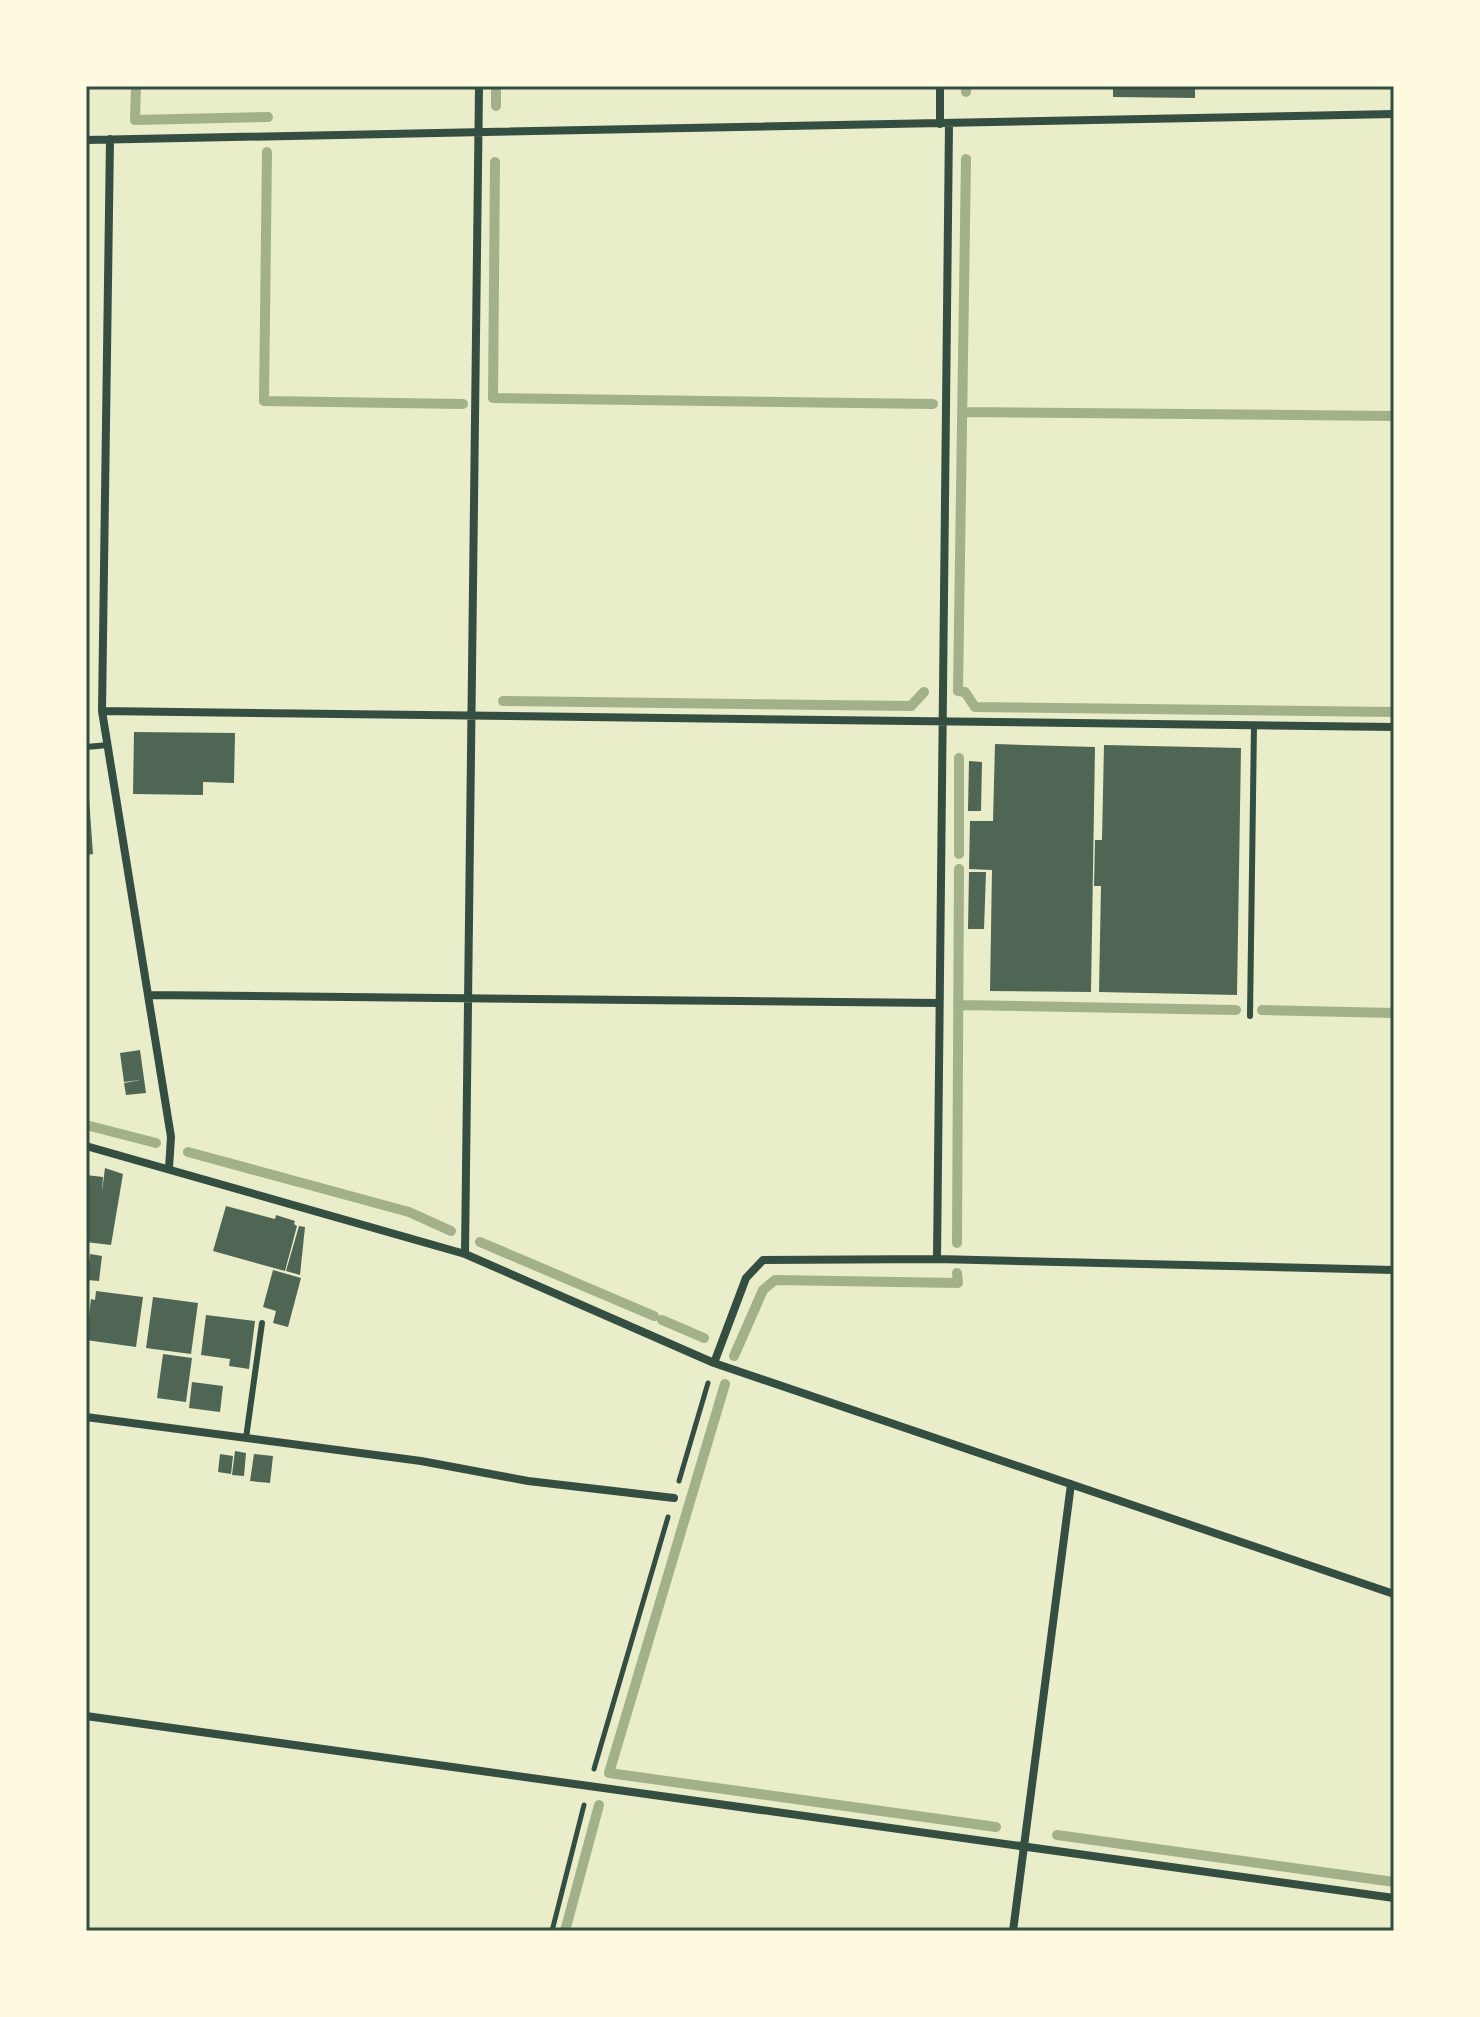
<svg xmlns="http://www.w3.org/2000/svg" width="1480" height="2017" font-family="'Noto Sans',sans-serif">
<style>
.lines{fill:none;stroke-linecap:round;stroke-linejoin:round}
.stream{stroke:#a3b18a;stroke-width:10}
.building{fill:#4f6655}
.path{stroke:#344e41;stroke-width:5}
.service{stroke:#344e41;stroke-width:6}
.minor{stroke:#344e41;stroke-width:8}
.neatline{fill:none;stroke:#344e41;stroke-width:3}
</style>
<rect width="100%" height="100%" fill="#e9edc9"/>
<g class="lines">
<path class="stream" d="M136 86 135 120 268 117
M966 92V86
M496 106V86
M267 152 264 401 463 404
M966 159 958 691 965 692 975 707 1394 712
M495 162 493 398 933 404
M962 412 1394 416
M503 701 911 706 924 692
M959 854V758
M958 1005 1236 1010
M1262 1010 1394 1013
M86 1125 156 1143
M188 1152 409 1212 451 1231
M480 1242 654 1316
M957 1243 959 869
M662 1320 704 1338
M734 1356 763 1290 775 1280 958 1283 957 1273
M725 1384 609 1773 996 1827
M1057 1835 1394 1882
M565 1931 599 1805"/>
</g>
<path class="building" d="M1113 86H1195V98L1113 97Z
M134 732 235 733 234 783 203 782V795L133 794Z
M995 744 1095 747 1091 992 990 991 992 870 969 869 970 821H993Z
M1104 745 1241 748 1237 995 1099 992 1101 886H1094L1095 840H1102Z
M969 761 982 762 981 811H968Z
M86 785H88L93 854 86 855Z
M969 872H986L984 929H968Z
M140 1050 146 1093 126 1095 124 1083 140 1080 124 1082 120 1053Z
M105 1168 123 1174 111 1245 86 1242V1175L103 1177 102 1192Z
M226 1206 275 1219 276 1215 295 1221 294 1224 297 1226 285 1271 213 1251Z
M299 1226 305 1227 300 1275 286 1271Z
M90 1254 102 1256 99 1281 87 1280Z
M273 1270 301 1278 288 1327 273 1323 276 1311 263 1307Z
M96 1291 143 1297 136 1347 86 1340 91 1299 95 1300Z
M153 1297 198 1303 191 1354 146 1348Z
M206 1315 255 1321 249 1369 229 1366 230 1359 201 1355Z
M163 1354 192 1358 186 1402 157 1398Z
M192 1382 223 1386 220 1412 189 1408Z
M235 1451 246 1453 244 1476 232 1475Z
M220 1454 233 1456 231 1474 218 1472Z
M254 1454 273 1456 270 1483 250 1481Z"/>
<g class="lines">
<path class="path" d="M679 1481 708 1383
M594 1769 668 1517
M552 1931 584 1805"/>
<path class="service" d="M86 747 108 745
M1250 1016 1254 725
M246 1438 262 1323"/>
<path class="minor" d="M940 124V86
M110 139 102 711 171 1137 169 1168
M86 140 1394 114
M102 711 1394 727
M148 995 939 1003
M86 1146 465 1254 714 1363 1394 1594
M465 1254 479 86
M937 1259 949 124
M714 1363 746 1278 763 1260 937 1259 1394 1270
M86 1417 421 1461 528 1481 674 1498
M86 1716 1394 1898
M1013 1931 1071 1484"/>
</g>
<rect width="1480" height="2017" fill="none" stroke="#fefae0" stroke-width="176"/>
<rect x="88" y="88" width="1304" height="1841" class="neatline"/>
</svg>
